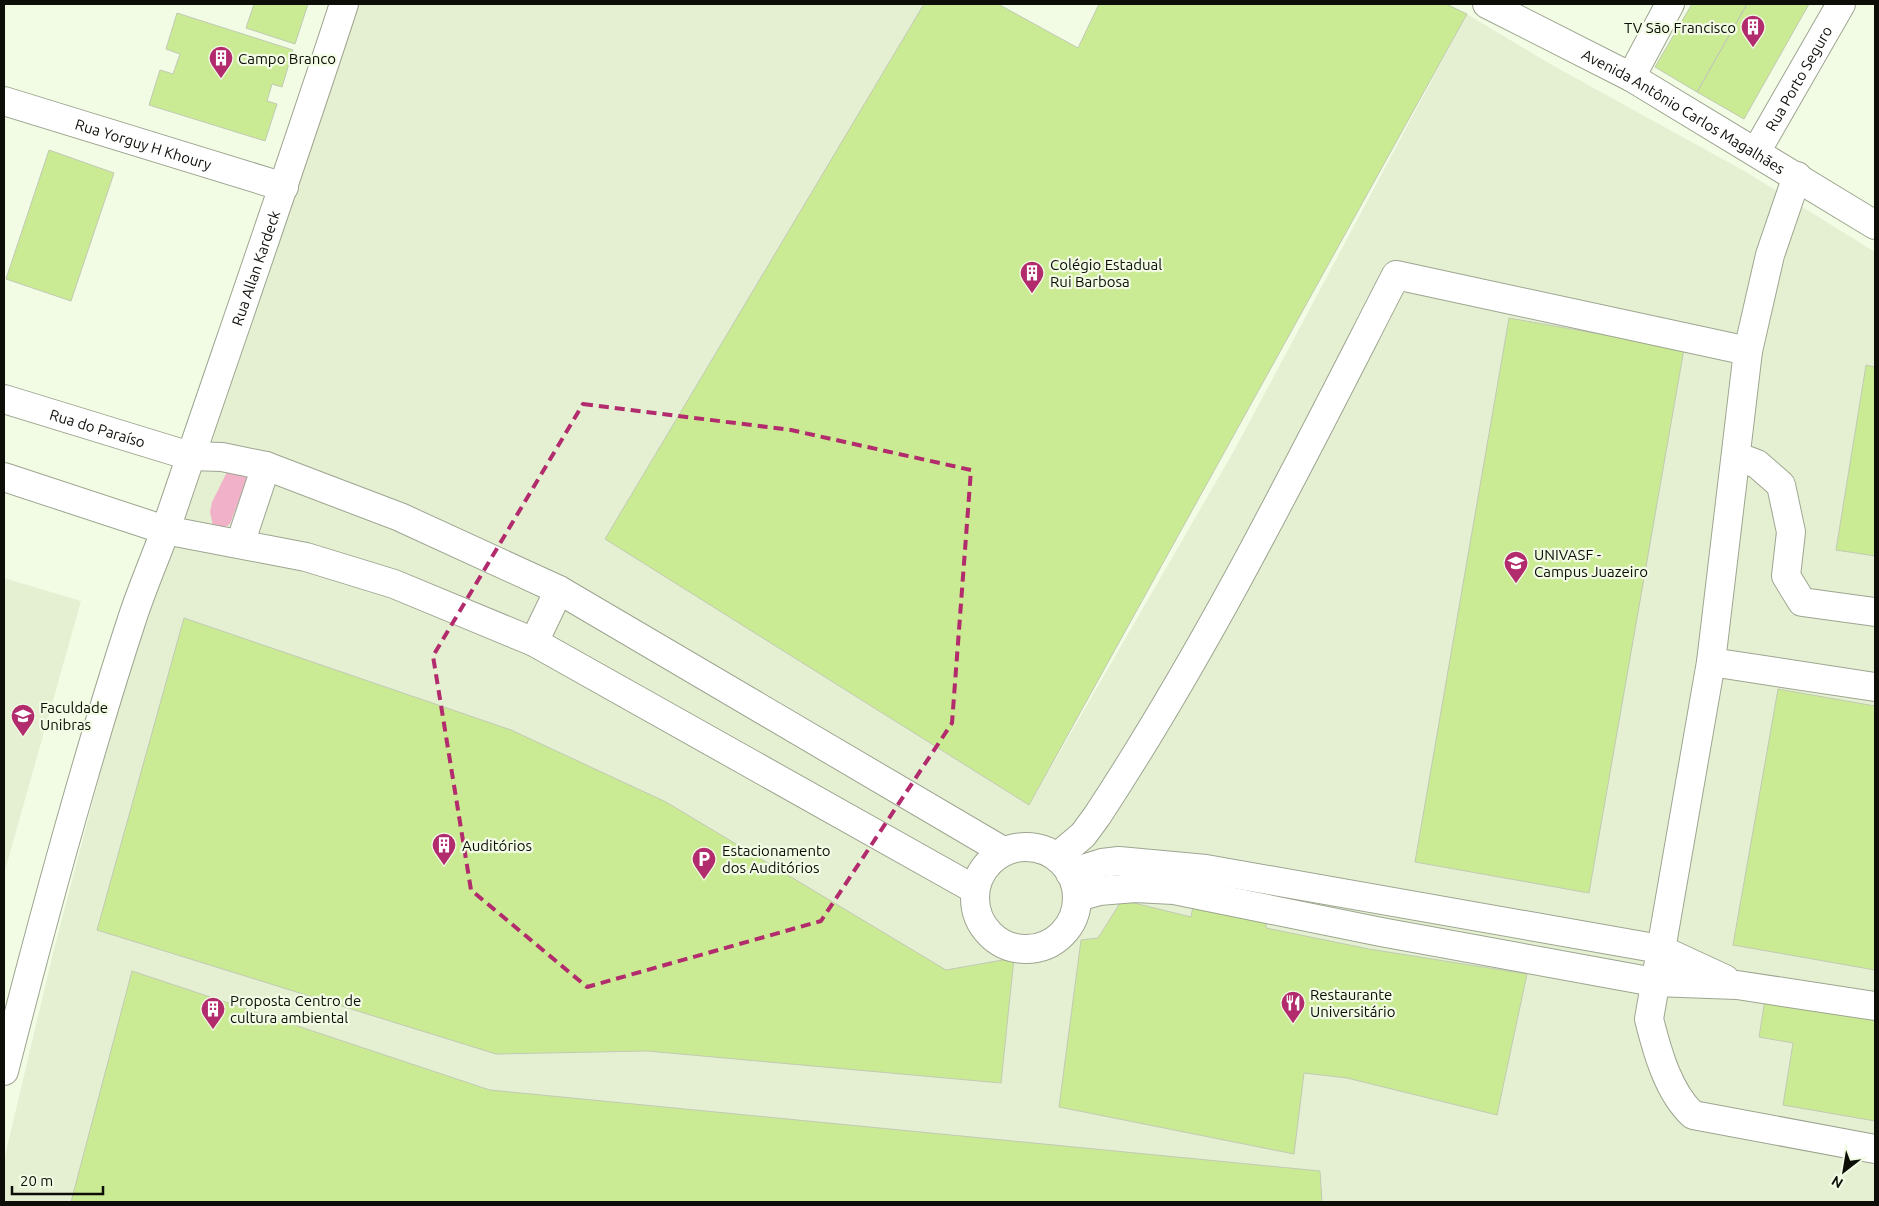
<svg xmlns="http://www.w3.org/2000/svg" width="1879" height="1206" font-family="Ubuntu,sans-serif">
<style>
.built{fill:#e5f0d3}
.green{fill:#f1b2c9}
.building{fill:#cbea94;stroke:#c1cab4}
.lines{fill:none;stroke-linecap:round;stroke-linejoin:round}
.minor-casing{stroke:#9da590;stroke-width:30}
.minor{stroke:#fff;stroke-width:28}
.marked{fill:none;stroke:#b22b6d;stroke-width:4;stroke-dasharray:10 6;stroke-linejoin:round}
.labels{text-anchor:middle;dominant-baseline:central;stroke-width:4.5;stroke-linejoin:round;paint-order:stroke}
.poi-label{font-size:15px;fill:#0c0e07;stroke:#f2fbe4;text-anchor:start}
.street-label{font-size:15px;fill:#0c0e07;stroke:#f2fbe4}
</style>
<rect width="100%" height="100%" fill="#f2fbe4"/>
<path class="built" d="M350 4H924L605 539 1029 805 1235 449 1467 14 1552 65 1746 172 1875 252V1202H4V1160L53 953 138 629Z
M4 578 81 601 4 874Z"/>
<path class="green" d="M250 471 230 524 220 530 213 526 210 512 212 502 227 472Z"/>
<path class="building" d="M254 4H308L295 44 246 28Z
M924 4H998L1078 48 1099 4H1446L1467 14 1029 805 605 539Z
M1692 4H1747L1697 92 1655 67Z
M1747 4H1809L1744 119 1697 92Z
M177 13 293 50 282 87 272 84 267 101 277 104 265 141 149 105 160 70 173 74 180 54 166 49Z
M49 150 114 173 71 301 6 279Z
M1509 318 1684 349 1589 893 1415 862Z
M1866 365 1875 367V556L1836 550Z
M184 618 511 730 666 802 946 970 1014 958 1001 1083 647 1051 496 1054 97 930Z
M1778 689 1875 706V970L1733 945Z
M1122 900 1191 917 1194 901 1266 919V928L1369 949 1527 974 1497 1115 1347 1078 1304 1073 1294 1154 1059 1107 1081 940 1098 938Z
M132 971 490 1090 1320 1171 1322 1202H71Z
M1766 993 1875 1012V1121L1783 1105 1793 1043 1759 1037Z"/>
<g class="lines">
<defs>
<g id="minor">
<path id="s1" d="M1487 4 1631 77 1875 225"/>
<path d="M1631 77 1670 4"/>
<path id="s2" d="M4 101 284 187"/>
<path id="s3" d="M1756 152 1841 4"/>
<path d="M1797 176 1770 255 1748 351 1711 662 1649 1019C1657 1051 1668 1092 1693 1115L1875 1149"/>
<path id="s4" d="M4 399 190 456 222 457 266 466 400 517 559 590 1003 851"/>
<path d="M1736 456 1757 464 1781 485 1791 532 1786 576 1802 602 1875 612"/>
<path d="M4 477 165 530 306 557 394 584 534 642 974 889"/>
<path d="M240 544 266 466"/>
<path d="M534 642 559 590"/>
<path d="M1711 662 1875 687"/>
<circle cx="1026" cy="898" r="51"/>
<path d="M1057 857 1083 835 1097 816C1210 644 1302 458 1396 275L1748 351"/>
<path d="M1070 873 1102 863 1119 861 1206 869 1660 949 1725 979"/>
<path d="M1078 897 1099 891 1135 888 1174 890 1381 932 1654 982 1737 985 1875 1006"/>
<path id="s5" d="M4 1071C43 918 84 765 133 616 143 586 156 556 167 526 226 352 287 179 344 4"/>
</g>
</defs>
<use href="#minor" class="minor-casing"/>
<use href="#minor" class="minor"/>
</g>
<path class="marked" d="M583 404 791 430 971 470 952 723 821 921 587 987 471 890 433 656Z"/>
<defs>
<symbol id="building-pin" viewBox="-11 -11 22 30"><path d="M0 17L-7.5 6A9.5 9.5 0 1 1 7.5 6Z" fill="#b22b6d" stroke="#f2fbe4"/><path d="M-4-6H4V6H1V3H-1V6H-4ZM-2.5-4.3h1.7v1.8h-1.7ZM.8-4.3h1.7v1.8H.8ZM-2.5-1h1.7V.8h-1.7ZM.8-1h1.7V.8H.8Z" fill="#fff"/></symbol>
<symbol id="university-pin" viewBox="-11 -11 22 30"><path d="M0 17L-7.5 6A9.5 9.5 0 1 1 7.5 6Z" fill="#b22b6d" stroke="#f2fbe4"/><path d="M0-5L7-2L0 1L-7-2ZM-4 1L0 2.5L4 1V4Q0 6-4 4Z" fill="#fff"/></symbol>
<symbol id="parking-pin" viewBox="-11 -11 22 30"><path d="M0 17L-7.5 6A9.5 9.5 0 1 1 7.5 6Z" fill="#b22b6d" stroke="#f2fbe4"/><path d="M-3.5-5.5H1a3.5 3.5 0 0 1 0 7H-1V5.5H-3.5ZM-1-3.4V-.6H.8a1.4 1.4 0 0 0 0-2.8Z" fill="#fff"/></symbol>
<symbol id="restaurant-pin" viewBox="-11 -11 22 30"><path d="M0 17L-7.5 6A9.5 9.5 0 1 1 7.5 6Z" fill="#b22b6d" stroke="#f2fbe4"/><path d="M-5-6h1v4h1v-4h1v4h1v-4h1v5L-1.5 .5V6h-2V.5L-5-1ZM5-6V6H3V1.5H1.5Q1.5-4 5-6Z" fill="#fff"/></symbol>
</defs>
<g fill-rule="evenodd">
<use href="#building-pin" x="1739" y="13" width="28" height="38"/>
<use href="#building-pin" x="207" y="44" width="28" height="38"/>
<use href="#building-pin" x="1018" y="259" width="28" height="38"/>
<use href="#university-pin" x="1502" y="549" width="28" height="38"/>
<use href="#university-pin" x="9" y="702" width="28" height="38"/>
<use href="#building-pin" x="430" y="831" width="28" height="38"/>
<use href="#parking-pin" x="690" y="845" width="28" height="38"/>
<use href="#restaurant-pin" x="1279" y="989" width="28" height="38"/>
<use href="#building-pin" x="199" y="995" width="28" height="38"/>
</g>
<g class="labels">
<g class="poi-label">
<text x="1736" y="27" text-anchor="end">TV São Francisco</text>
<text x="238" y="58">Campo Branco</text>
<text x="1050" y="264">Colégio Estadual<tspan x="1050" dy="17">Rui Barbosa</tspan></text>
<text x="1534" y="554">UNIVASF -<tspan x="1534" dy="17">Campus Juazeiro</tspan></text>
<text x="40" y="707">Faculdade<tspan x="40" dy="17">Unibras</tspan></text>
<text x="462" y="845">Auditórios</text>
<text x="722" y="850">Estacionamento<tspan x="722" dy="17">dos Auditórios</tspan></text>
<text x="1310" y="994">Restaurante<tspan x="1310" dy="17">Universitário</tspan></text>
<text x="230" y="1000">Proposta Centro de<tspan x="230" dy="17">cultura ambiental</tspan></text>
</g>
<g class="street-label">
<text stroke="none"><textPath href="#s3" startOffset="85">Rua Porto Seguro</textPath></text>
<text stroke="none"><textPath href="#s1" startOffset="224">Avenida Antônio Carlos Magalhães</textPath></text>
<text stroke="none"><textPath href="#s2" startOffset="146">Rua Yorguy H Khoury</textPath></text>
<text stroke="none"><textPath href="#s5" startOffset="842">Rua Allan Kardeck</textPath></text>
<text stroke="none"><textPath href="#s4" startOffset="98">Rua do Paraíso</textPath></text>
</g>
</g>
<rect width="1879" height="1206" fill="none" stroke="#0c0e07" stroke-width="10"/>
<g transform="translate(1844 1171) rotate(211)" stroke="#f2fbe4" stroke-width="4" paint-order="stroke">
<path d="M0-4L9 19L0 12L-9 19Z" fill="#0c0e07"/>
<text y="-8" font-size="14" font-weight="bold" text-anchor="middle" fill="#0c0e07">N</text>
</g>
<path d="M12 1186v8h91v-8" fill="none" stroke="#0c0e07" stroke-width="2.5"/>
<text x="20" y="1186" font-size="15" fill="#0c0e07" stroke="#f2fbe4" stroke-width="4" paint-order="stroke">20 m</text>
</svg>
